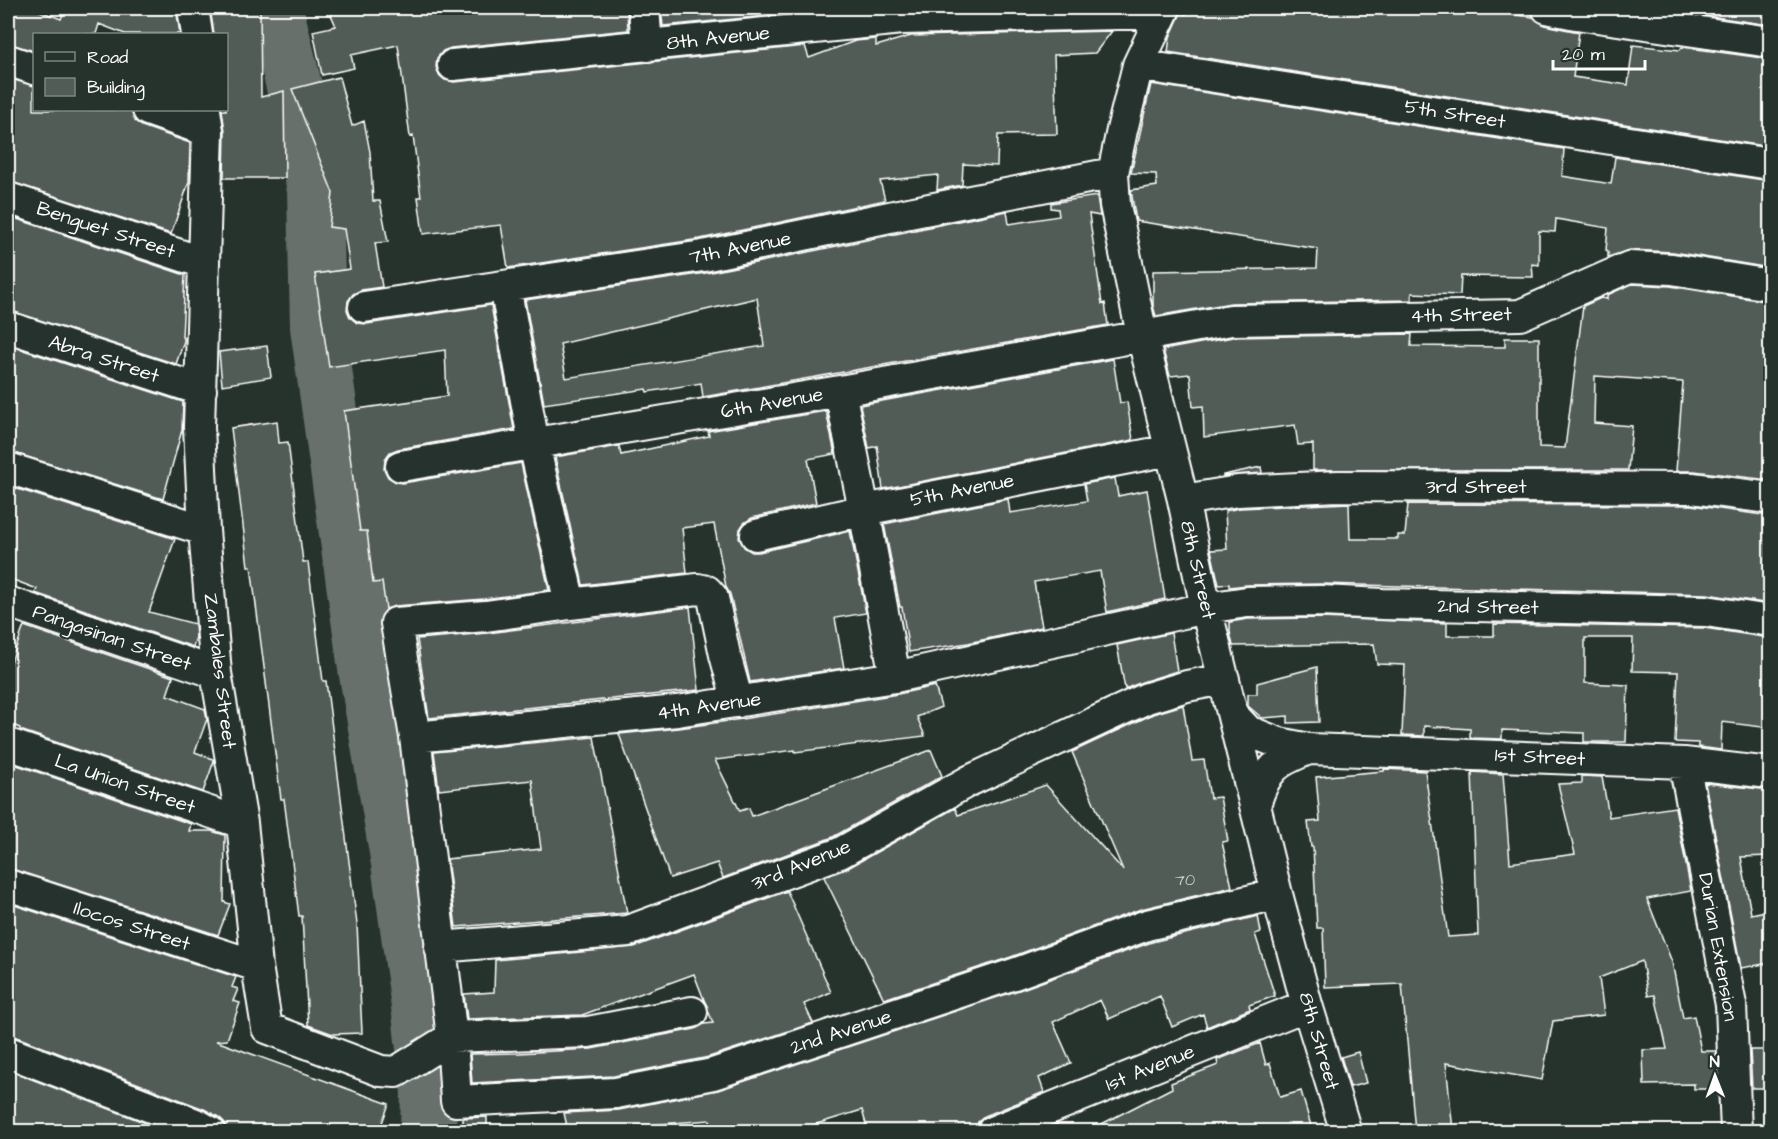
<svg xmlns="http://www.w3.org/2000/svg" width="1778" height="1139" font-family="'Architects Daughter',sans-serif">
<style>
.lines{fill:none;stroke-linecap:round;stroke-linejoin:round}
.river{stroke:#67706c;stroke-width:56}
.building{fill:#515c57;stroke:#fff;stroke-width:1.5;fill-rule:evenodd}
.minor-casing{stroke:#fff;stroke-width:34}
.minor{stroke:#26332d;stroke-width:30}
.labels{text-anchor:middle;dominant-baseline:central;stroke-width:4.5;stroke-linejoin:round;paint-order:stroke}
.number-label{font-size:16px;fill:#d4d6d5}
.street-label{font-size:20px;fill:#fff;stroke:#26332d}
</style>
<rect width="100%" height="100%" fill="#26332d"/>
<filter id="ink" filterUnits="userSpaceOnUse"><feTurbulence type="fractalNoise" baseFrequency=".0167" numOctaves="2"/><feDisplacementMap in="SourceGraphic" scale="12" xChannelSelector="R" yChannelSelector="G"/><feConvolveMatrix kernelMatrix="1 2 1 2 8 2 1 2 1" color-interpolation-filters="sRGB"/></filter>
<g filter="url(#ink)">
<g class="lines">
<path class="river" d="M275 8 302 119 315 190 318 327 366 668 399 863 420 1013 429 1092 428 1132"/>
</g>
<path class="building" d="M8 8H32L61 19 64 11 60 10 61 8H176L180 34H125L99 24 96 34H34V51L8 43Z
M210 8H260L261 97 284 91 285 178H224L225 131 222 110H226V34H214Z
M328 8H627L628 30 451 48 443 51 437 58 436 67 439 75 445 80 454 82 805 46 809 58 855 41 876 39V46L911 36 1112 31 1095 53 1054 55 1057 134 998 135 997 166 963 164 962 185 937 190 938 175 880 181 885 200 700 239 508 268 501 225 423 234 418 197H421L413 136 410 137 398 45 351 55 354 68 322 75 313 31 336 26Z
M661 8H775L776 15 663 26Z
M1187 8H1482V11L1533 17 1544 25 1579 32 1573 77 1628 85 1633 45 1680 50 1682 47 1770 59V147L1168 52 1170 37 1181 13 1186 14Z
M1688 8H1770V25L1687 13Z
M339 77 352 126 364 121 370 152 373 201H380L388 242 375 243 382 287 361 290 353 294 348 301 347 310 350 317 357 323 367 324 491 305 514 429 398 449 390 452 385 459 384 469 388 477 396 482 403 483 521 463 549 590 484 599 395 606 386 609 382 582 373 583 367 531H360L344 411 447 396 445 350 329 367 315 274 350 269 344 229 329 227 333 193 292 89Z
M8 78 34 86V110H131L135 121 142 126 190 143 189 182 171 234 8 181Z
M1151 84 1564 149 1562 176 1611 184 1615 157 1770 181V268L1673 252 1630 250 1608 257V251L1606 250 1608 228 1556 219 1555 232 1539 231V265L1532 264 1533 277 1461 276 1460 295 1412 293V300L1231 303 1156 316 1153 306V271L1317 268 1318 249 1136 221 1131 190 1157 186 1156 174 1131 173Z
M1097 196 1100 216 1089 214 1102 304 1105 303 1108 325 703 397 701 383 647 392 646 389 544 404 525 300 706 273 1007 211 1009 224 1059 216 1058 209 1051 208V203ZM757 298 764 346 566 378 560 344Z
M8 216 185 275 182 337 184 338V341L176 364 8 310Z
M1632 284 1670 286 1770 302V467L1769 480 1694 471H1676L1683 382 1595 376 1594 423 1632 426 1628 470H1313V444L1298 445 1295 425 1204 437 1203 406 1193 407 1190 374 1170 376 1163 350 1233 337 1412 334 1411 346 1505 347V338H1539V447L1565 448 1583 306 1601 298 1607 299V295Z
M8 345 183 402 182 430 163 499 8 451Z
M267 346 271 377 222 385 219 352Z
M1113 359 1120 403 1127 402 1133 440 883 489 877 446 869 448 860 405Z
M826 411 835 454 808 459 816 503 752 518 744 523 740 529 739 538 744 547 752 552H759L850 531 866 613 835 618 844 668 750 682 730 594 726 587 714 524 682 528 687 573 583 585 555 457 619 446 621 455 709 436 708 431Z
M277 421 279 443 288 442 303 562H308L323 681H326L357 924 362 1033 333 1034 308 1025 302 916H299L284 799H281L251 566H248L231 428Z
M1261 467 1262 473 1223 476V475Z
M1115 478 1118 496 1147 490 1165 599 1107 612 1100 571 1034 582 1042 627 968 643 909 652 902 607H900L884 524 1008 499 1010 513 1087 501 1084 484Z
M8 486 175 539 149 612 195 624 196 637 193 647 35 593 37 589 8 578Z
M1349 503 1350 539H1398V535H1405L1408 504 1691 505 1770 516V604L1707 594 1322 584 1247 585 1229 587V584L1219 585 1211 550 1227 549 1225 511 1240 508Z
M690 607 699 690 429 718 417 639 488 633Z
M1321 618 1447 623V636H1494V624L1704 628 1770 638V728L1722 722 1721 750 1699 747 1698 743 1675 742 1678 672 1632 671 1633 638H1585V683L1628 685 1626 742H1584V733L1502 730V739L1470 738V729L1424 726V736L1402 735 1405 665 1377 664 1374 644 1233 646 1230 632V622L1248 619Z
M24 626 173 677 167 695 205 709 207 719 195 752 213 759 214 761 203 792 20 730V728L8 723V670Z
M1171 633 1177 671 1142 682 1125 689 1117 645Z
M1317 667 1319 722 1288 723V716L1262 718 1248 706V694H1257V683Z
M935 686 941 707 917 717 925 736 795 752V750L715 760 740 811 749 808 752 816 931 750 942 776 833 837 723 878 717 863 670 878 619 734 679 728 742 719 898 694Z
M1183 705 1192 761 1204 760 1210 798 1220 797 1228 841 1222 842 1232 887 1141 909 1011 957 884 999 824 877 848 868 955 808 958 815 1046 785 1123 870 1072 752 1153 714Z
M594 737 627 913 456 927 447 859 541 849 532 780 439 790 434 752Z
M8 762 191 824 189 831H211L225 835 224 902 230 904 218 935 8 868Z
M1384 769 1425 771 1448 937 1478 935 1472 772 1503 774 1510 863 1575 854 1558 784 1582 783V776L1602 777 1609 817 1675 807 1691 891 1647 899 1672 962 1683 1018 1694 1016 1701 1051H1716L1717 1089H1694V1084L1644 1085 1643 1050 1667 1049 1655 995 1648 996 1642 961 1599 978 1604 1015 1553 1021 1542 1080 1446 1063 1453 1131H1415L1402 984 1325 987 1323 928H1317L1313 847H1311L1308 822 1320 821 1316 777 1384 771Z
M1705 783 1770 790V856L1741 857 1751 914 1766 911 1770 935V963L1741 968Z
M787 891 831 992 804 1004 813 1023 709 1057 614 1076 472 1083 470 1054 519 1053 591 1049 695 1029 704 1024 713 1023 694 974 582 1015 467 1019 464 994 494 992 495 960 634 947Z
M8 903 236 977 232 987 238 989 233 1001 240 1003 227 1040 216 1041 389 1104 379 1131H227L225 1123 219 1117 204 1109 14 1036 8 1035Z
M1258 916 1261 932 1255 934 1275 996 1249 1005 1250 1009 1207 1027 1203 1014 1172 1027 1160 996 1109 1019 1100 1000 1053 1022 1071 1063 1039 1078 1044 1092 985 1116 978 1122 975 1131H868L862 1110 794 1131H714L710 1120 637 1126 638 1131H568L564 1113 619 1110 718 1090 1022 989 1152 942Z
M1260 1043 1266 1065 1270 1063 1280 1097 1301 1091 1311 1126 1292 1131H1088L1172 1088 1171 1083 1218 1065 1217 1060Z
M1750 1050H1770V1088H1752Z
M1358 1052 1366 1083 1350 1087 1341 1057Z
M8 1070 167 1131H8Z
M487 1117V1131H463V1118Z
M1057 1125 1059 1131H1039Z"/>
<g class="lines">
<defs>
<path id="minor" d="M193 8 197 34
M644 8 647 46
M1165 8 1138 65 1122 130 1113 173 1115 205 1142 335 1183 500 1206 608 1277 894 1307 1005 1346 1132
M1547 8 1576 14 1770 42
M8 60 34 69
M453 65 902 19 1162 13
M1138 65 1770 164
M148 110 208 131
M205 110 208 131 199 427 204 530 216 673 242 823 257 966 267 1028 381 1071 396 1072 452 1037 588 1032 692 1012
M8 198 204 263
M505 286 534 444 570 604 698 589 707 591 713 598 725 655 738 702
M364 307 703 256 904 214 1113 173
M8 327 201 390
M840 391 864 510 895 677
M401 466 840 391 1231 320 1520 315 1629 267 1672 269 1770 285
M8 468 204 530
M1183 500 1238 491 1338 486 1692 488 1770 498
M756 535 864 510 1170 450
M8 602 216 673
M570 604 486 616 396 623 415 737 452 1037 456 1101 616 1093 713 1074 1017 973 1147 925 1277 894
M1233 715 1248 731 1279 743 1309 749 1684 763 1770 773
M415 737 677 711 895 677 1206 608 1247 602 1321 601 1383 604 1706 611 1770 621
M8 744 242 823
M1684 763 1731 1005 1736 1132
M1256 802C1267 768 1276 762 1309 749
M8 885 257 966
M440 947 628 931 840 853 969 781 1147 698 1187 686 1224 679
M8 1052 198 1125 210 1132
M992 1132 1307 1005"/>
</defs>
<use href="#minor" class="minor-casing"/>
<use href="#minor" class="minor"/>
</g>
</g>
<g class="labels">
<g class="number-label">
<text x="1185" y="880">70</text>
</g>
<g class="street-label">
<text transform="translate(718 38) rotate(-6)">8th Avenue</text>
<text transform="translate(1455 114) rotate(9)">5th Street</text>
<text transform="translate(106 230) rotate(18)">Benguet Street</text>
<text transform="translate(740 248) rotate(-11)">7th Avenue</text>
<text transform="translate(1461 315) rotate(-1)">4th Street</text>
<text transform="translate(104 359) rotate(18)">Abra Street</text>
<text transform="translate(772 403) rotate(-10)">6th Avenue</text>
<text x="1476" y="487">3rd Street</text>
<text transform="translate(962 490) rotate(-11)">5th Avenue</text>
<text transform="translate(1198 570) rotate(77)">8th Street</text>
<text transform="translate(1488 607) rotate(1)">2nd Street</text>
<text transform="translate(112 638) rotate(19)">Pangasinan Street</text>
<text transform="translate(220 671) rotate(83)">Zambales Street</text>
<text transform="translate(709 706) rotate(-8)">4th Avenue</text>
<text transform="translate(1540 757) rotate(3)">1st Street</text>
<text transform="translate(125 784) rotate(19)">La Union Street</text>
<text transform="translate(801 865) rotate(-22)">3rd Avenue</text>
<text transform="translate(132 926) rotate(18)">Ilocos Street</text>
<text transform="translate(1718 947) rotate(80)">Durian Extension</text>
<text transform="translate(841 1032) rotate(-18)">2nd Avenue</text>
<text transform="translate(1319 1041) rotate(74)">8th Street</text>
<text transform="translate(1150 1068) rotate(-22)">1st Avenue</text>
</g>
</g>
<rect width="1778" height="1139" fill="none" stroke="#26332d" stroke-width="30"/>
<rect x="15" y="15" width="1748" height="1109" fill="none" stroke="#fff" stroke-width="2" filter="url(#ink)"/>
<rect x="33" y="33" width="195" height="78" fill="#26332d" stroke="#7d8581" stroke-width="1.5"/>
<rect x="45" y="52" width="30" height="9" fill="#26332d" stroke="#7d8581" stroke-width="1.5"/>
<text x="87" y="63" font-size="18" fill="#ffffff">Road</text>
<rect x="45" y="78" width="30" height="18" fill="#515c57" stroke="#7d8581" stroke-width="1.5"/>
<text x="87" y="93" font-size="18" fill="#ffffff">Building</text>
<g transform="translate(1715 1076) rotate(359)" stroke="#26332d" stroke-width="4.5" paint-order="stroke">
<path d="M0-4.5L10 22L0 15L-10 22Z" fill="#ffffff"/>
<text y="-9" font-size="16" font-weight="bold" text-anchor="middle" fill="#ffffff">N</text>
</g>
<path d="M1553 60v9h92v-9" fill="none" stroke="#ffffff" stroke-width="3"/>
<text x="1562" y="60" font-size="18" fill="#ffffff" stroke="#26332d" stroke-width="4.5" paint-order="stroke">20 m</text>
</svg>
